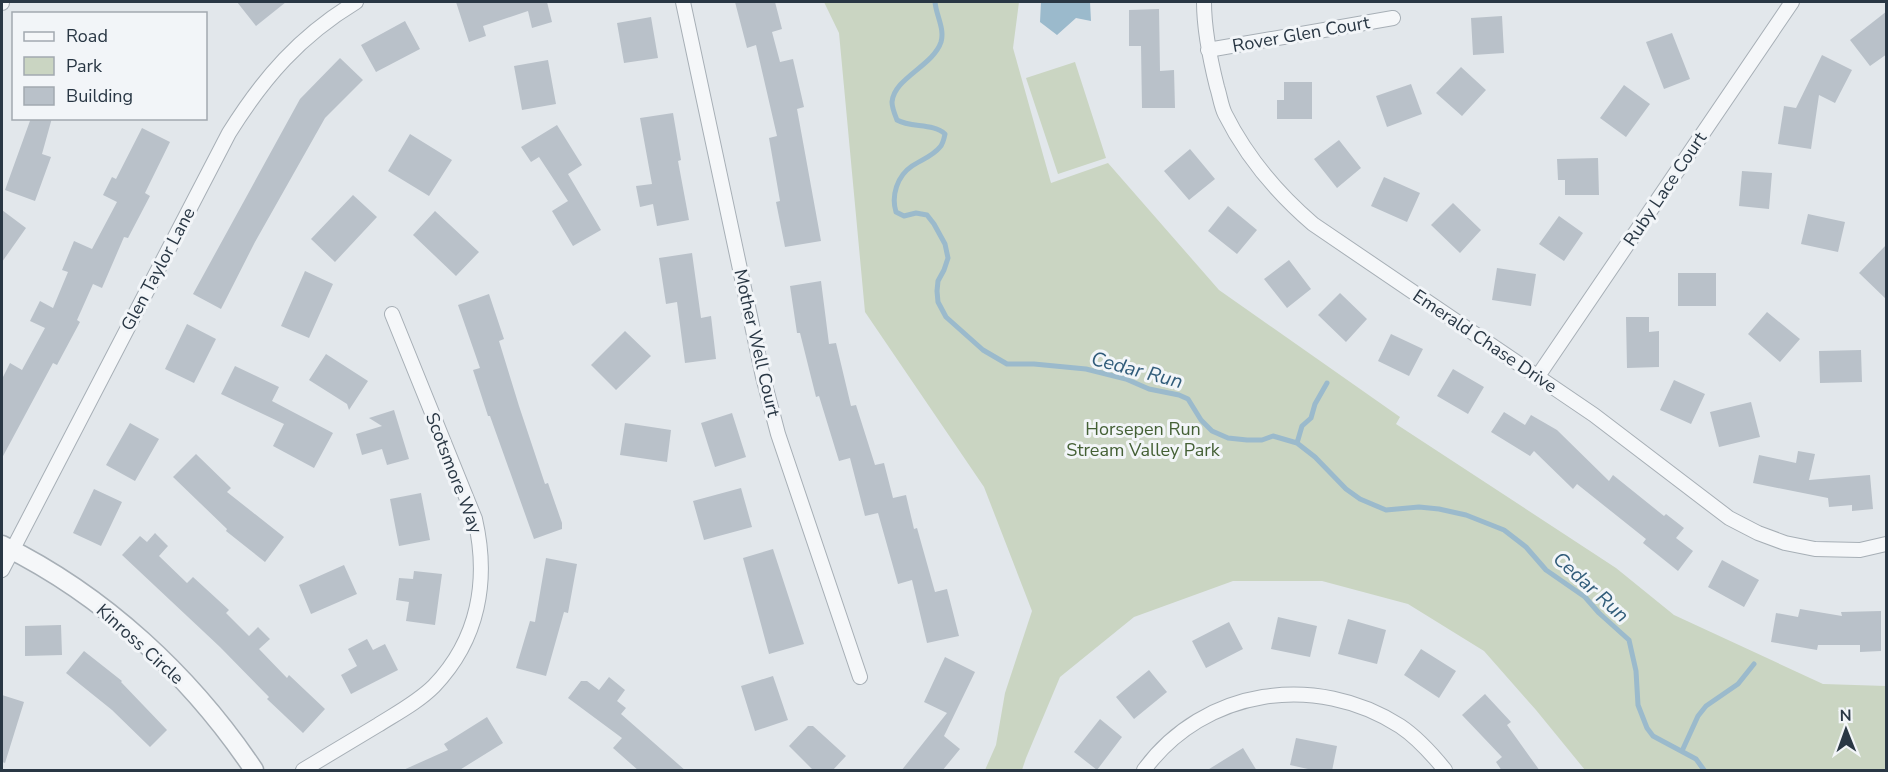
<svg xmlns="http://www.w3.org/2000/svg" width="1888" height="772" font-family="'Nunito Sans',sans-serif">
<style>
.green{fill:#cad5c2}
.water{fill:#9bbacc}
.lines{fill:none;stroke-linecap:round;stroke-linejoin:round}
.stream{stroke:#9bbacc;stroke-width:5}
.building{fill:#b9c1c9}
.minor-casing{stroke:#a7afb6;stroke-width:16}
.tertiary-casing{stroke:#a7afb6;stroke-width:21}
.minor{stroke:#f5f7f9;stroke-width:14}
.tertiary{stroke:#f5f7f9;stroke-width:18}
.labels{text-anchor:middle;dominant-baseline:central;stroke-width:6;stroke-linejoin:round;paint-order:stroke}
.street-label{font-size:18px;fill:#293744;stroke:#f2f5f8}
.park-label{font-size:18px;fill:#446035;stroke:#f2f5f8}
.water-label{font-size:20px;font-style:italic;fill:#315c7a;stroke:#f2f5f8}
</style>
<rect width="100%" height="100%" fill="#e2e7eb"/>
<path class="green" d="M824 2H1019L1013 48 1051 183 1108 163 1219 290 1400 417 1396 424 1616 568 1674 615 1823 684 1886 686V770H1585L1536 710 1484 651 1408 604 1322 581H1233L1134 617 1060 677 1026 758 1022 770H985L996 745 1005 693 1032 611 984 487 865 312 839 33Z
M1075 62 1106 158 1058 174 1026 78Z"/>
<path class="water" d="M1041 2H1090L1091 21 1076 18 1057 35 1040 22Z"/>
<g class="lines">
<path class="stream" d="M935 2C936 15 945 29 941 42 933 66 894 78 892 102 892 108 895 115 897 120 911 128 933 123 945 134 944 139 943 144 940 147 933 156 921 160 912 166 897 176 891 196 896 212L904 216 916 213 927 215 934 224 945 244 948 258 944 270 938 281 937 291 938 302 946 317 983 350 1007 364H1034L1086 369 1126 379 1149 389 1179 395 1188 399 1201 420 1212 431 1228 438 1247 440H1262L1273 436 1297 443 1315 457 1346 489 1360 499 1386 510 1419 507 1439 509 1466 515 1504 530 1526 547 1546 570 1585 597 1599 613 1629 640 1636 671 1638 705 1647 728 1653 736 1696 759 1704 770
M1297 443 1302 426 1311 418 1315 404 1327 383
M1682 751 1698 716 1706 706 1738 684 1754 664"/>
</g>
<path class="building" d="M237 2H286L256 26Z
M456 2H547L552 22 532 28 528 11 483 26 486 36 469 42Z
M735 2H775L782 29 772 32 780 62 793 59 804 107 797 109 821 241 785 247 776 202 780 201 769 138 777 136 756 45 747 48Z
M1159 9 1160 71 1174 70 1175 108H1142L1141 46H1129V10Z
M1887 11V54L1870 66 1850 40Z
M1502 16 1504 53 1473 55 1471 18Z
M651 17 658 58 624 63 617 23Z
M405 21 420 49 376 72 361 45Z
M1672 33 1690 79 1664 89 1646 42Z
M1822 55 1852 70 1835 103 1819 95 1811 149 1778 144 1784 106 1796 108Z
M340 58 363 80 325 118 255 242 221 309 193 294 300 99Z
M548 60 556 104 522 110 514 66Z
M1461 67 1486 90 1462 116 1436 93Z
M1284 82H1312V119H1277V100H1284Z
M1411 84 1422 114 1387 127 1376 96Z
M1624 85 1650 104 1626 137 1600 118Z
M673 113 681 160 678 161 689 220 657 226 653 204 640 207 636 186 652 184 640 118Z
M31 118H52L42 154 51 157 35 201 5 190Z
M557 125 582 165 568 174 601 230 573 246 552 211 568 201 539 157 531 162 521 147Z
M142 128 170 142 145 193 150 196 128 238 124 237 102 288 93 284 77 320 80 322 57 365 53 363 2 458V379L10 363 22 370 45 328 30 321 40 301 53 308 68 272 62 270 74 241 92 249 117 202 103 195 112 177 116 179Z
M410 134 452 160 429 196 388 171Z
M1339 140 1361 168 1337 188 1314 159Z
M1190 149 1215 179 1189 200 1164 171Z
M1598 158 1599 195H1565V180H1558L1557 159Z
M1742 171 1772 173 1769 209 1739 206Z
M1384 177 1420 193 1407 222 1371 206Z
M353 195 377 217 335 262 311 239Z
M1453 203 1481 230 1460 253 1431 225Z
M1228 206 1257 230 1237 254 1208 231Z
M2 210 26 228 2 262Z
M435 211 479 252 456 276 413 235Z
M1808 214 1845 222 1838 252 1801 244Z
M1559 216 1583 233 1564 261 1539 244Z
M1887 244V300L1859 273Z
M692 253 701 318 711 316 716 359 685 363 677 302 666 304 659 258Z
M1289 260 1311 289 1287 308 1264 279Z
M1497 268 1536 274 1531 306 1492 300Z
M305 271 333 284 309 338 281 326Z
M1678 273H1716V306H1678Z
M821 281 829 344 836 343 851 406 856 405 875 465 884 463 893 498 906 495 914 529 917 528 935 592 947 589 959 636 927 643 912 580 898 584 878 513 865 516 850 458 839 461 819 396 816 397 800 333H797L790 286Z
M1340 293 1367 319 1346 342 1318 315Z
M489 294 504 339 499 341 519 406 545 484 548 483 562 523V529L534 539 490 416H488L473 370 480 368 458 305Z
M1767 312 1800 339 1780 362 1748 334Z
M1626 317H1649V332L1659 331V367L1627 368Z
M187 324 216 339 194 383 165 369Z
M625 331 651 356 616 390 591 365Z
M1391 334 1423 349 1409 376 1378 361Z
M1861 350 1862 382 1820 383 1819 351Z
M326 354 368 381 349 410 347 404 309 380Z
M235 366 279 387 272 401 333 433 314 468 273 446 284 424 221 394Z
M1453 369 1484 387 1468 414 1437 396Z
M1674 380 1705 394 1691 424 1660 410Z
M1751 402 1760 437 1719 447 1710 412Z
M394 410 409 459 387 465 382 449 362 455 356 434 382 426 369 418Z
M1504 412 1525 425 1531 415 1557 430 1609 481 1613 475 1664 516 1666 514 1684 528 1676 538 1693 551 1678 571 1643 543 1646 539 1577 484 1573 489 1534 451 1530 456 1491 432Z
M732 413 746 457 715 467 701 423Z
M130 423 159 439 135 481 106 465Z
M625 423 671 430 667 462 620 455Z
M1798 451 1815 454 1809 480 1870 475 1873 509 1852 511V505L1829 507 1828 498 1753 483 1759 455 1796 463Z
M196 454 231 488 227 492 284 537 265 562 226 531 227 529 173 477Z
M741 488 752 527 704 540 693 501Z
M94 489 122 502 101 546 73 533Z
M421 493 430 540 399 546 390 499Z
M155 533 168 546 159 556 187 583 193 577 229 610 226 613 249 636 258 627 270 639 259 649 287 678 289 675 325 709 303 733 267 699 269 697 220 647 122 555 140 536 147 542Z
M773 549 804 644 769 654 743 558Z
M546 558 577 564 568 613 564 612 546 676 516 668 530 621 535 622Z
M1722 560 1759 580 1744 607 1708 587Z
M344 565 357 594 311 614 299 585Z
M414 571 442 574 435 625 406 621 409 602 396 600 399 578 413 579Z
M1800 609 1842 616 1841 612 1881 611V651L1860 652V645H1818L1817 650 1771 642 1776 613 1798 617Z
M1278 617 1317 626 1310 657 1271 649Z
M1348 619 1386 630 1377 664 1338 654Z
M1229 622 1243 649 1206 668 1192 641Z
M61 625 62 655 25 656V626Z
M367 639 373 650 385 644 398 670 351 694 341 675 357 666 348 649Z
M1421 649 1456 671 1439 698 1404 675Z
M84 651 122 681 121 682 167 730 150 747 112 710 66 673Z
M945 657 975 672 944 736 960 749 942 771H901L947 713 924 702Z
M1149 670 1167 692 1134 719 1116 697Z
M773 676 788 720 755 731 741 686Z
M609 677 625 690 617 701 626 708 621 714 686 771H639L613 748 622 738 568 698 581 681H587L599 690Z
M1485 694 1511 722 1507 725 1540 771H1502L1496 762 1502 757 1462 715Z
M2 695 24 702 5 763 2 762Z
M487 717 503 743 458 771H401L448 750 444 744Z
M1100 719 1122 737 1097 770 1074 752Z
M808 726H813L846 756 832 771H814L789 746Z
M1296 738 1337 746 1332 771H1317L1290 765Z
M1243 748 1257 771H1206Z"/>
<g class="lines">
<defs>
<path id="minor" d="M683 2 763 377 778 434 860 677
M1204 2C1204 31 1210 59 1217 87 1220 96 1221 106 1225 114 1246 156 1277 193 1313 224L1594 415 1729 518 1758 533 1785 543 1815 549 1860 550 1886 544
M2 3V2
M1208 50 1393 18
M1538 376 1792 2
M2 570 229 133C264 77 300 36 356 2
M303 770C328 755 353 740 378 725 397 713 418 702 434 686 479 639 489 580 475 519L392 314
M1144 770C1204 688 1316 672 1400 726 1418 738 1432 754 1445 770"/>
<path id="tertiary" d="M2 545C104 595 191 676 254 770"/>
</defs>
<use href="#minor" class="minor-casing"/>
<use href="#tertiary" class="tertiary-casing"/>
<use href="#minor" class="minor"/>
<use href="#tertiary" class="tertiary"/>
</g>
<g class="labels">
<g class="street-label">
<text transform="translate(1301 34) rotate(-10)">Rover Glen Court</text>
<text transform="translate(1665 189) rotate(-56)">Ruby Lace Court</text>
<text transform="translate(158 269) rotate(-62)">Glen Taylor Lane</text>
<text transform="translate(1485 341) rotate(34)">Emerald Chase Drive</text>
<text transform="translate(757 343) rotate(77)">Mother Well Court</text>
<text transform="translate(454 473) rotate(69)">Scotsmore Way</text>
<text transform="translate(140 644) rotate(42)">Kinross Circle</text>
</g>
<g class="park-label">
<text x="1143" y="429">Horsepen Run<tspan x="1143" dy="21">Stream Valley Park</tspan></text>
</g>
<g class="water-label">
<text transform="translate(1137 370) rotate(15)">Cedar Run</text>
<text transform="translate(1591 587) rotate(42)">Cedar Run</text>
</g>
</g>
<rect width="1888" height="772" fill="none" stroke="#293744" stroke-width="6"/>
<rect x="12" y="12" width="195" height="108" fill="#f2f5f8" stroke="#a2a9b0" stroke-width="1.5"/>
<rect x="24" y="32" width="30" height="9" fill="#f5f7f9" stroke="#a2a9b0" stroke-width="1.5"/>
<text x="66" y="42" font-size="18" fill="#293744">Road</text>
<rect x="24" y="57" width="30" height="18" fill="#cad5c2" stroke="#a2a9b0" stroke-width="1.5"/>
<text x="66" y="72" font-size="18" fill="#293744">Park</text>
<rect x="24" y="87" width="30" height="18" fill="#b9c1c9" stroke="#a2a9b0" stroke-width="1.5"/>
<text x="66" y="102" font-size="18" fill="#293744">Building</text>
<g transform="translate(1846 730) rotate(359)" stroke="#f2f5f8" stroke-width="4.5" paint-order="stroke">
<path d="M0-4.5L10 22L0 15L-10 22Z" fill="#293744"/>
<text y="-9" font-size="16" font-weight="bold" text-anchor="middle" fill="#293744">N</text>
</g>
</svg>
